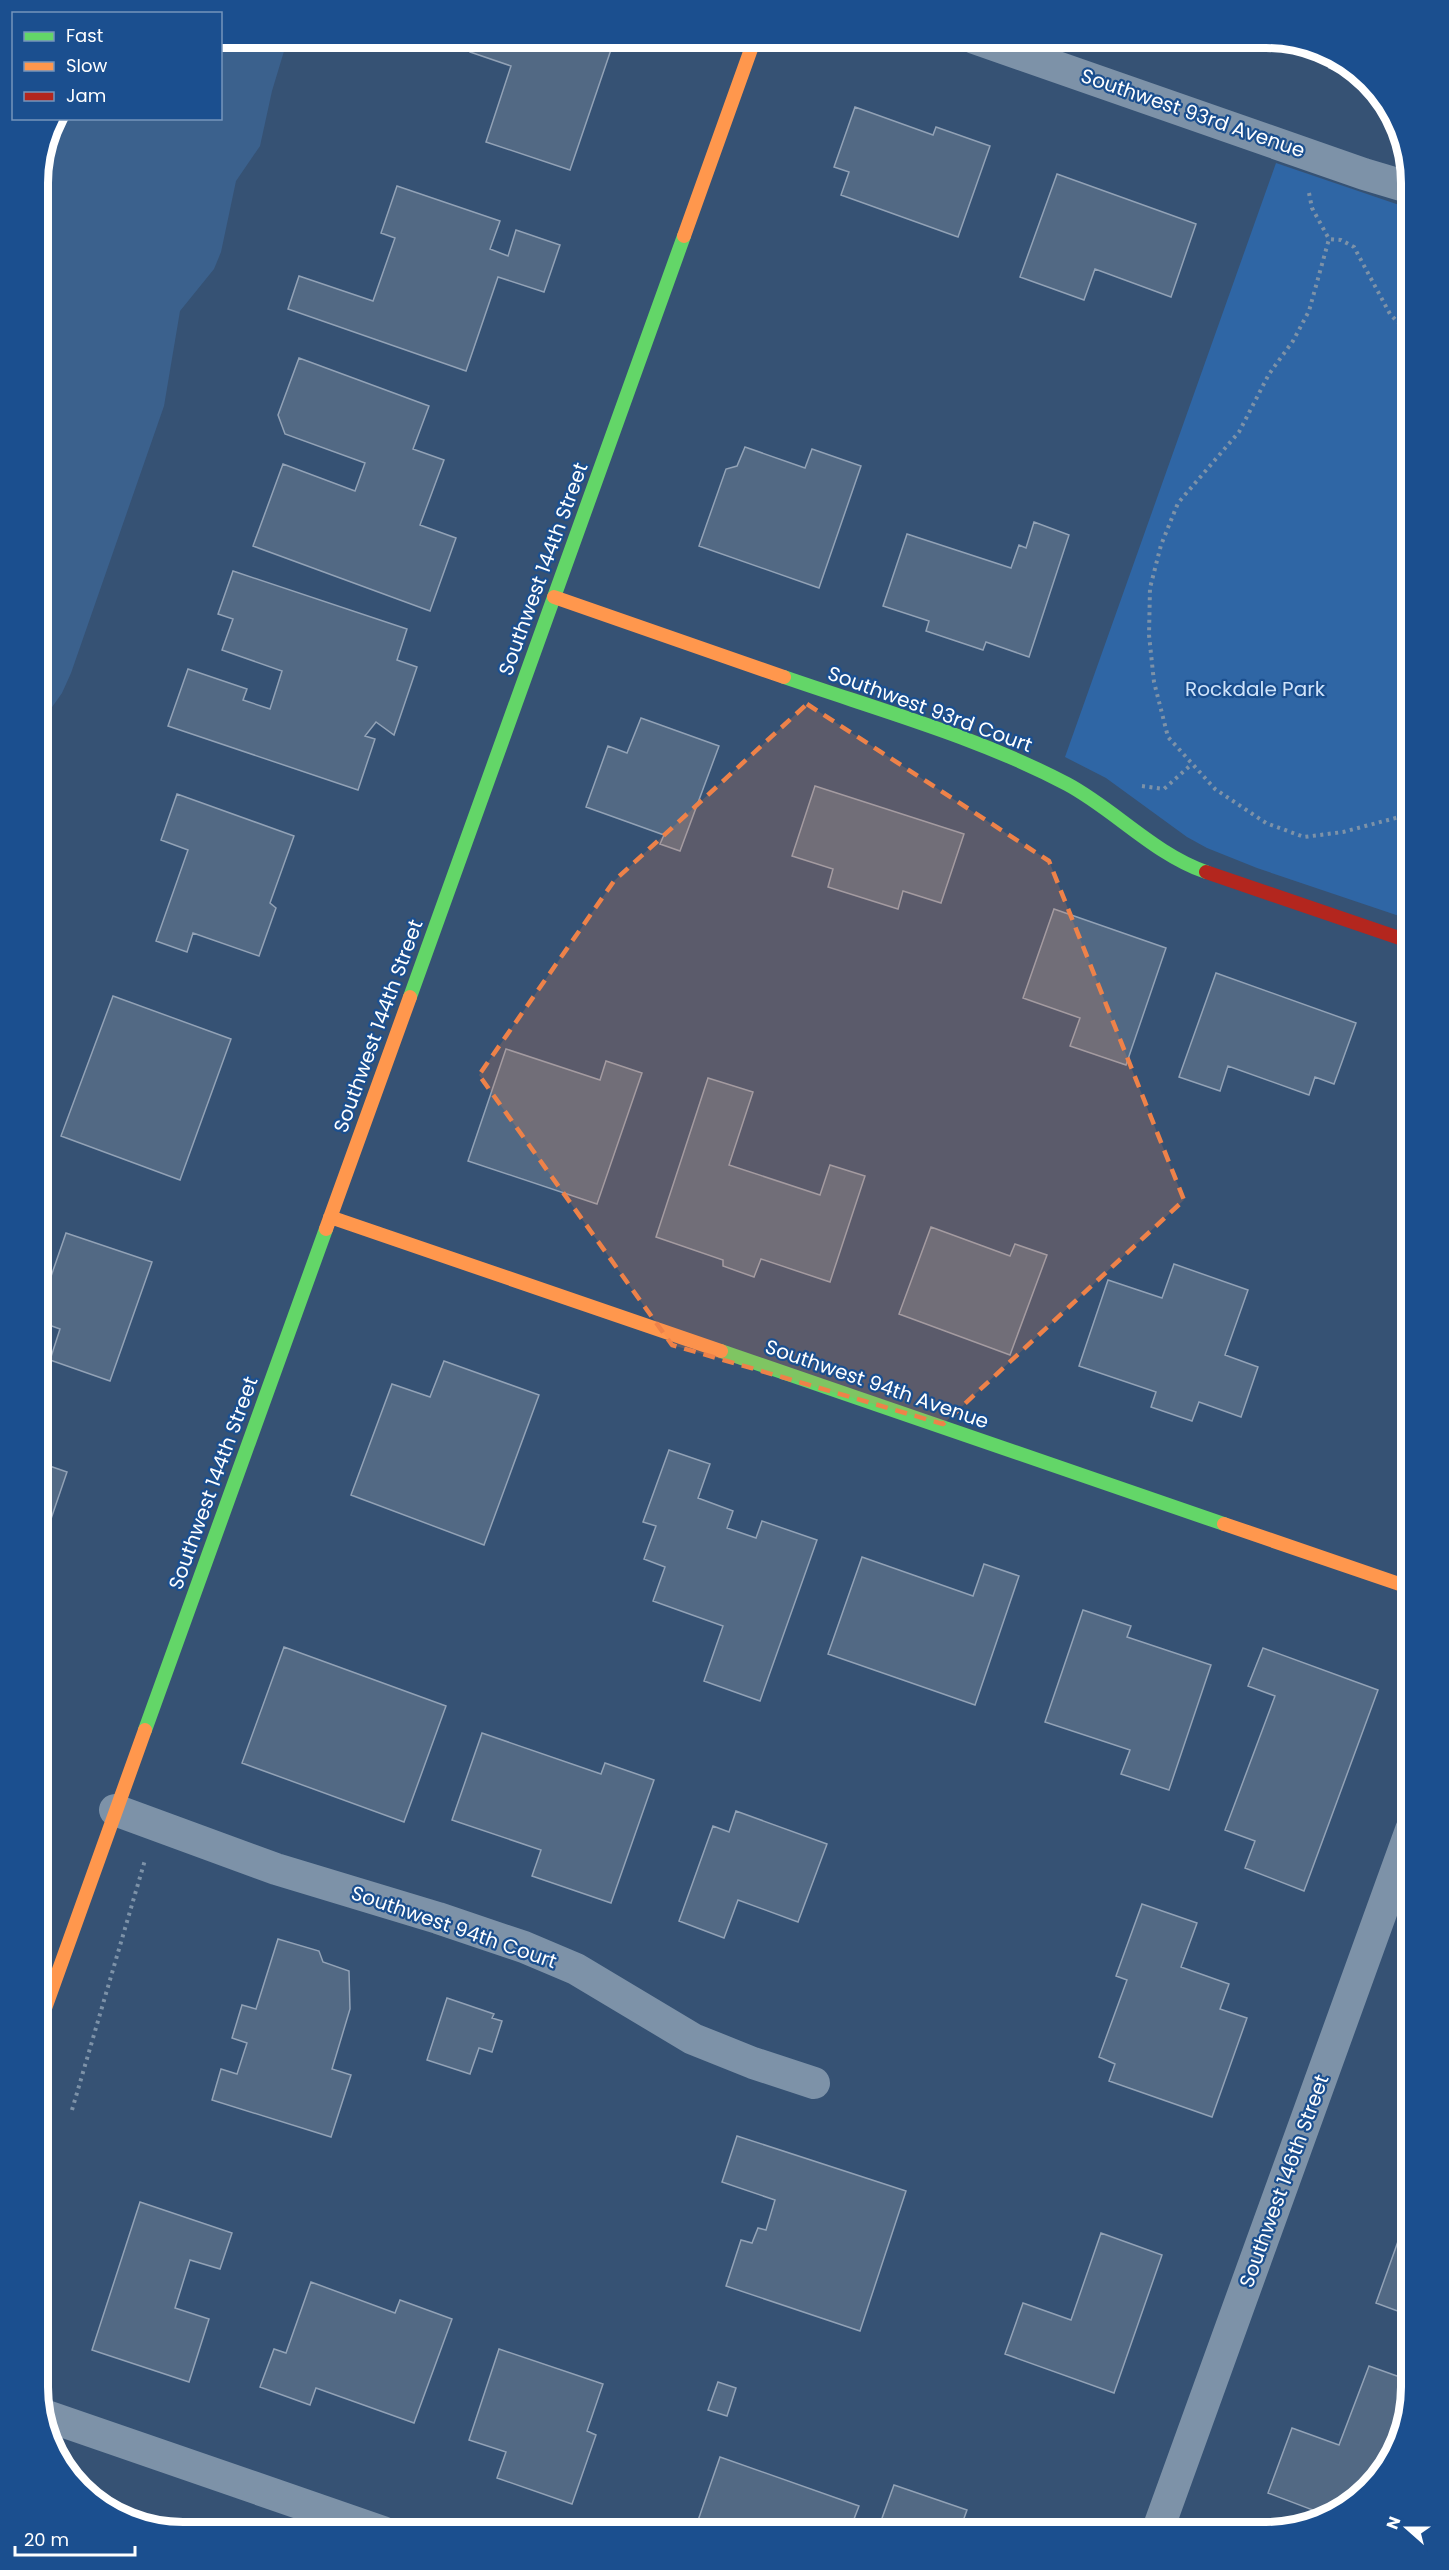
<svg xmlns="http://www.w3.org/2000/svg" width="1449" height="2570" font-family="Poppins,sans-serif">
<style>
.green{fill:#2f66a5}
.water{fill:#3b618d}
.building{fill:#526984;stroke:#92a2b6;stroke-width:1.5}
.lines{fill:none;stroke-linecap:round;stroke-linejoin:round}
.path{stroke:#7d92a8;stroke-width:4;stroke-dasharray:3 4.5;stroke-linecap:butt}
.street{stroke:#7d92a8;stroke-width:32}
.fast{stroke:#63d668;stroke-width:14}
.slow{stroke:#ff974d;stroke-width:14}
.jam{stroke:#b3261e;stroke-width:14}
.marked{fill:#ee8249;fill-opacity:0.2;stroke:#ee8249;stroke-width:4.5;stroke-dasharray:12 8;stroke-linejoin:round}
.labels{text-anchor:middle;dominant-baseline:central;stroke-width:4.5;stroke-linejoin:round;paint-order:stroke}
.street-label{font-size:20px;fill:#fff;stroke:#1b4f8f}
.park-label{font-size:20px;fill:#cfe3fa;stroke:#1b4f8f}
.rim{fill:none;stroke:#fff;stroke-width:8}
</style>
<rect width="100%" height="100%" fill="#365274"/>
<path class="green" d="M1276 163 1411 209V920L1257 868 1207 848 1187 837 1106 778 1065 757Z"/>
<path class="water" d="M221 38H288L272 91 260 146 236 181 221 252 214 269 180 311 164 406 71 673 62 693 38 727V174L53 119 220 118Z"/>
<path class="building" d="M475 38H615L570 170 486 142 511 66 470 52Z
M1332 57 1347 62 1361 79 1329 68Z
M855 107 933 135 936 127 990 146 958 237 841 195 849 172 834 167Z
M1057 174 1196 224 1171 297 1095 269 1084 300 1020 277Z
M397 186 500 221 490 249 508 256 516 230 560 245 544 292 498 277 466 371 288 309 299 276 373 301 395 238 381 233Z
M299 358 429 406 413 449 444 460 420 525 456 538 430 611 253 546 283 464 355 491 365 463 285 434 278 415Z
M745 447 805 468 812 449 861 466 819 588 699 546 726 469 737 466Z
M1034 522 1069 535 1029 657 986 642 983 650 926 631 929 621 883 606 907 534 1011 568 1019 545 1026 548Z
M233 571 407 629 397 660 417 667 394 735 376 722 365 736 375 739 358 790 168 726 188 669 247 689 243 700 270 709 282 671 222 650 233 619 218 614Z
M641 718 719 746 680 851 660 844 664 835 586 807 608 746 627 753Z
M815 786 964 834 941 903 903 891 898 909 828 887 833 869 792 856Z
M177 794 294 836 270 903 276 908 259 956 193 933 187 952 156 941 188 850 161 840Z
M1054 909 1166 948 1126 1065 1070 1046 1080 1018 1023 998Z
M1216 973 1356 1023 1334 1084 1315 1077 1309 1095 1228 1066 1220 1091 1179 1077Z
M113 996 231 1039 180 1180 61 1136Z
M506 1049 600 1080 606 1061 642 1073 597 1204 468 1161Z
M708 1078 753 1092 729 1165 820 1195 830 1165 865 1176 830 1282 761 1259 754 1277 723 1266V1260L656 1237Z
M931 1227 1010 1256 1015 1244 1047 1255 1010 1355 899 1314Z
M66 1233 152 1262 110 1381 50 1360 60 1329 38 1321V1314Z
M1174 1264 1248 1290 1225 1355 1258 1367 1241 1417 1199 1402 1192 1421 1151 1407 1156 1392 1079 1366 1108 1280 1162 1298Z
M444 1361 539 1395 484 1545 351 1495 392 1384 430 1397Z
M669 1450 710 1464 698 1498 733 1511 727 1528 756 1538 762 1521 817 1540 760 1701 704 1681 723 1626 653 1601 665 1567 644 1559 656 1526 643 1522Z
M38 1462 67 1472 38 1557Z
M862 1557 973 1596 984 1564 1019 1576 975 1705 828 1654Z
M1083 1610 1131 1626 1127 1637 1211 1665 1169 1790 1121 1774 1130 1750 1045 1722Z
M284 1647 446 1706 404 1822 242 1763Z
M1263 1648 1378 1690 1304 1891 1245 1868 1255 1841 1225 1830 1275 1696 1248 1686Z
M482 1733 601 1774 605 1763 654 1780 611 1903 532 1876 541 1850 452 1820Z
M736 1811 827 1844 798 1922 738 1900 724 1938 679 1921 713 1826 729 1832Z
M1142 1904 1197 1923 1181 1967 1229 1984 1220 2009 1247 2018 1212 2117 1109 2081 1115 2064 1099 2057 1127 1980 1116 1976Z
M278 1939 319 1951 323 1962 349 1971 350 2009 332 2069 351 2075 331 2137 212 2100 221 2069 237 2074 247 2043 232 2038 242 2005 256 2009Z
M447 1998 494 2014 492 2018 502 2021 492 2052 479 2048 470 2074 427 2060Z
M737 2136 906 2191 860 2331 726 2286 741 2240 752 2243 758 2228 766 2230 775 2200 722 2182Z
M140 2202 232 2233 220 2269 190 2260 175 2308 209 2319 189 2382 92 2350Z
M1411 2205V2316L1376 2303Z
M1101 2233 1162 2255 1114 2393 1005 2354 1023 2303 1071 2320Z
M311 2282 395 2313 400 2300 452 2319 414 2423 316 2388 310 2405 260 2387 274 2349 286 2353Z
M499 2349 603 2384 587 2431 596 2435 572 2504 497 2478 506 2452 469 2440Z
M1369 2366 1411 2381 1387 2467 1331 2517 1268 2493 1292 2428 1339 2445Z
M718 2382 736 2388 727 2416 708 2410Z
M720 2457 859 2506 849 2532H694Z
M894 2485 967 2510 959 2532H877Z"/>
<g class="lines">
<path class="path" d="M1309 193 1312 208 1329 239
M1142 786 1164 789 1192 764
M1411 816H1403L1343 832 1304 837 1266 823 1215 789 1168 737 1154 682 1149 635 1150 588 1161 545 1178 503 1239 432 1269 374 1293 341 1309 311 1329 239 1341 240 1354 247 1390 314 1411 336
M72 2110 145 1860"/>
<path class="street" d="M974 38 1364 174 1411 188
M115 1810 276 1869 438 1918 524 1947 576 1969 693 2039 753 2063 814 2083
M44 2415 383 2532
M1157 2532 1411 1830"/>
<path class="fast" d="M784 677C879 710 978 737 1067 784 1114 809 1154 854 1206 872
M410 997 684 236
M721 1351 1224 1524
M145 1730 326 1229"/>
<path class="slow" d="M684 236 755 38
M554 597 784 677
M330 1217 721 1351
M326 1229 410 997
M1224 1524 1411 1588
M38 2028 145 1730"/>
<path class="jam" d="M1206 872 1411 942"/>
</g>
<path class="marked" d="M807 704 1049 861 1184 1200 943 1424 672 1345 479 1075 614 881Z"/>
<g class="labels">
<g class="street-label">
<text transform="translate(1193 113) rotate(19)">Southwest 93rd Avenue</text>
<text transform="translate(543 569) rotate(-70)">Southwest 144th Street</text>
<text transform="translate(930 709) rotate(20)">Southwest 93rd Court</text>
<text transform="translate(378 1026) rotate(-70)">Southwest 144th Street</text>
<text transform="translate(877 1384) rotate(19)">Southwest 94th Avenue</text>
<text transform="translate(213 1483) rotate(-70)">Southwest 144th Street</text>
<text transform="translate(454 1927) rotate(19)">Southwest 94th Court</text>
<text transform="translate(1284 2181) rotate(-70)">Southwest 146th Street</text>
</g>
<g class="park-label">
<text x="1255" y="689">Rockdale Park</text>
</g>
</g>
<path d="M0 0H1449V2570H0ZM183 48H1266A135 135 0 0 1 1401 183V2387A135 135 0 0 1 1266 2522H183A135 135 0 0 1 48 2387V183A135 135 0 0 1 183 48Z" fill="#1b4f8f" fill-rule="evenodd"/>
<path class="rim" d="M183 48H1266A135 135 0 0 1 1401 183V2387A135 135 0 0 1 1266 2522H183A135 135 0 0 1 48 2387V183A135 135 0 0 1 183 48Z"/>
<rect x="12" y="12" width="210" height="108" fill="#1b4f8f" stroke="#7695bc" stroke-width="1.5"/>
<rect x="24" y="32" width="30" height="9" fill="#63d668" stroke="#7695bc" stroke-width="1.5"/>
<text x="66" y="42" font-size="18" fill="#ffffff">Fast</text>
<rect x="24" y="62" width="30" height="9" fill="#ff974d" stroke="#7695bc" stroke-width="1.5"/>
<text x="66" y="72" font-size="18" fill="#ffffff">Slow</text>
<rect x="24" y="92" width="30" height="9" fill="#b3261e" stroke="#7695bc" stroke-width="1.5"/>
<text x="66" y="102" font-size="18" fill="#ffffff">Jam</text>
<g transform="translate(1407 2528) rotate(291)" stroke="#1b4f8f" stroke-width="4.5" paint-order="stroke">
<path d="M0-4.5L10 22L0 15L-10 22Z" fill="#ffffff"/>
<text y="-9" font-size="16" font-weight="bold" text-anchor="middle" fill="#ffffff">N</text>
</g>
<path d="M15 2546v9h120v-9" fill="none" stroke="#ffffff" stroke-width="3"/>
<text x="24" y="2546" font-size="18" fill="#ffffff" stroke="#1b4f8f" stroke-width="4.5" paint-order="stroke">20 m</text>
</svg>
